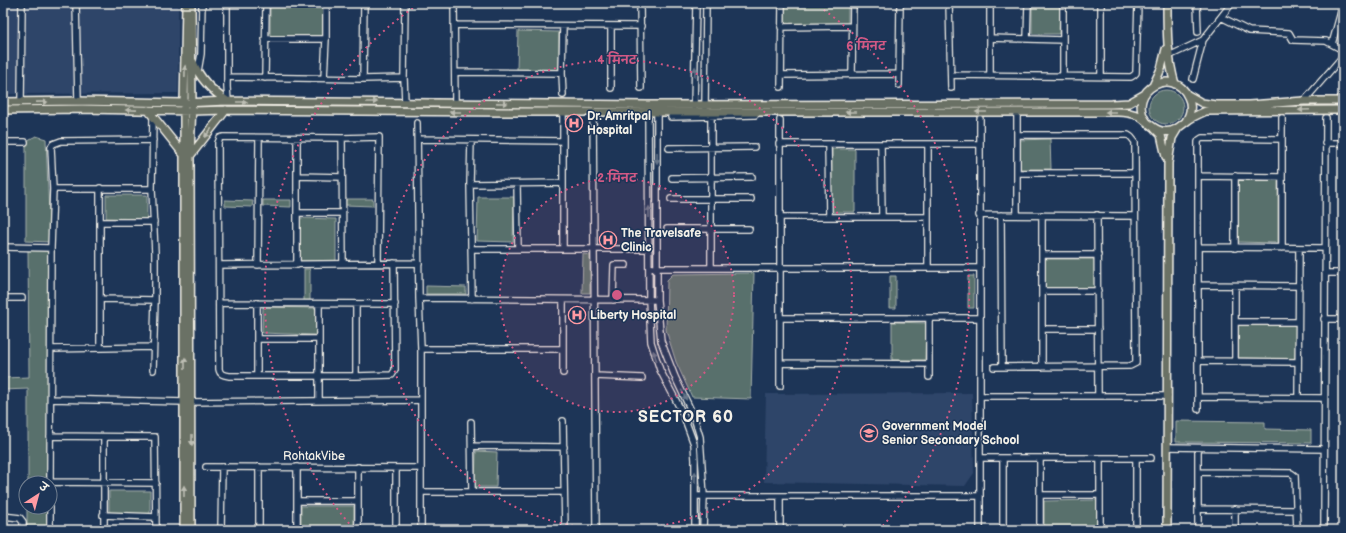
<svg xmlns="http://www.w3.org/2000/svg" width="1346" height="533" font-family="'Balsamiq Sans','Playpen Sans Deva',sans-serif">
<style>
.built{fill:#2e4569}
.green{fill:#58706c;stroke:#a6b0aa}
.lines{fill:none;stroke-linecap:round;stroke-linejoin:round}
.minor-casing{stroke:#f4f1e8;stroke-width:8}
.major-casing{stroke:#f4f1e8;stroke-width:10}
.minor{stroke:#1d3557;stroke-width:5.5}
.major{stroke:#6b7165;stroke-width:7}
.oneway{fill:#bdbeb4}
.oneway2{fill:#68778a}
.ring{fill:none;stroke:#d15985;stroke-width:2;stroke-dasharray:2 4}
.labels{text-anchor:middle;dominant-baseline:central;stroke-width:3;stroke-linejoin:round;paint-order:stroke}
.poi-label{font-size:12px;font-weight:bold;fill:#f4f1e8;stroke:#1d3557;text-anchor:start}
.street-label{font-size:12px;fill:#f4f1e8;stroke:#1d3557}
.district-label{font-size:16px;font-weight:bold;letter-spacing:1px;fill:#f4f1e8;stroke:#1d3557}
.centre{fill:#d15985;stroke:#1d3557;stroke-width:2}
.ring-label{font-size:12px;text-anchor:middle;font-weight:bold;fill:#d15985;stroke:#1d3557;stroke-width:3;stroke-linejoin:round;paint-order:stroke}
</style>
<rect width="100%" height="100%" fill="#1d3557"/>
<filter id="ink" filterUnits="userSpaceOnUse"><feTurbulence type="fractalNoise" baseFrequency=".025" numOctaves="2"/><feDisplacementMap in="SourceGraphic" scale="8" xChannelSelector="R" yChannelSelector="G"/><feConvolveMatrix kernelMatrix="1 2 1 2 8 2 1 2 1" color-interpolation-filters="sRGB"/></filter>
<g filter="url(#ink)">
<path class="built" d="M3 3H178V93L3 94Z
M972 393 974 473 965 486 764 482 766 394Z"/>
<path class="green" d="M270 3H323L324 36H270Z
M785 3H848V25H785Z
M1032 3H1060L1059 34H1032Z
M518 31 559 32V71L517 70Z
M1149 107a17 17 0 1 1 34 0a17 17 0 1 1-34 0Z
M36 136 46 139 50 242 26 241V141Z
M1050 139 1051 169H1020L1019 140Z
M832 149H855V212H831Z
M1238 180H1278V243L1238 242Z
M106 195H147V219L106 218Z
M478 197H514L513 242 477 241Z
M346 199H373V206L345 205Z
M225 200 253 201 252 207 225 206Z
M263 200H291V207L263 206Z
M300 218 336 219V261H300Z
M28 249H51L48 483H28V389L3 390V378L29 377Z
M583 254 590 255V293H582Z
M1045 259H1095V288H1045Z
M304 269H310V301H304Z
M754 273 751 399 692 397 676 362 666 330 667 280 673 274Z
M890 276H896V308H890Z
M968 276H974V308H968Z
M426 286 466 287V294H426Z
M263 307 317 308 316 335 262 333Z
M892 322 926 323 925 360H892Z
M1237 324 1296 325 1295 359 1237 358Z
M1176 421 1265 422V429L1311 430V443L1176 442Z
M476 451 497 452 496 487H475Z
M109 491H150V518H109Z
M1097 500V530H1044V501Z
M301 506H354V530H301Z
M27 507H48L47 530H27Z"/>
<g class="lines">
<defs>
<path id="minor" d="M76 3 78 101
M227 3V87L228 101
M405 3 404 78 405 102
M454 3 455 103
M640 3 641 88
M949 3 951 88
M990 3V76
M1101 3V76
M1197 3 1198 32
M1221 17 1249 31 1289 33 1293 40 1326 41 1343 50
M454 25 641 26
M611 26V88
M781 27 852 26
M990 38 1063 40
M265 39H326
M1027 39 1028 3
M1332 44 1342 8
M1169 56 1203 40 1232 3
M198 71 201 54 202 3
M455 72 562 73
M852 74 853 3
M781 75 899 74
M951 75 1131 77 1134 75 1136 73 1138 3
M1063 76V3
M227 77 363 79 404 78
M265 78 266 3
M324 78 326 39V3
M363 79 364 3
M1193 79 1203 40
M899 85 900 3
M781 87 782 3
M563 95 562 73 563 26
M1304 101 1343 56
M21 102 22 3
M694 107 696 3
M648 109 649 300 651 342 660 370 683 414 694 444 695 460V530
M657 109V300L661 341 675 377 694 417 700 437 704 496 703 530
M705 109 706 3
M593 112 596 530
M563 116V249
M1017 116V215
M671 117 755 115
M980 119V530
M780 120V386
M417 123 419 298 421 349V530
M342 138 343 264
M418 139 563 141
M471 140 470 184 472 299
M3 142H25
M1325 143H1343
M779 144H979
M828 144 829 217
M881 144 882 217
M928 144V268
M669 148 754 147
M1017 173H1135
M297 176 342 177
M1199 176 1282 177
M1235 176V248
M672 178 752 177
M470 184 563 183
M517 184 518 249
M53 189H152
M671 199H751
M297 213H342
M979 215 1135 216
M1001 215 1002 367
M1042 215V367
M1097 215 1098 396
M780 217H928
M100 222H154
M667 229H749
M3 247 51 248
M1199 247 1325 248
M1282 248V118
M472 249H649
M1042 255H1098
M378 263 379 137 342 138 223 137 220 138 218 143 219 369C220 375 224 375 230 376H356L392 375 395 370 394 263
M219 265 419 263
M258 265 259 138
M297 265V138
M649 268H980
M711 268V116
M1325 273H1343
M1199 285 1299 286
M1042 291H1098
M3 298H22
M419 298 657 300
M101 299 155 300
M613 300 614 265H626
M219 303 395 304
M780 318H980
M929 318V377
M1324 319H1343
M1235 322H1298
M3 329V375
M1042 329H1098
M257 339H319
M100 348V188
M51 349 153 347
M421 349H563
M1199 361 1298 362
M1235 361V286
M780 363 929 364
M994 367 1130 366 1136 363V360L1135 142 1131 137 1128 135H1017
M153 370 155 300V253L152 189 153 116
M563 373V300
M257 376V303
M356 376V304
M595 376 642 378
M980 396H1168
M1198 397 1324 398
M1298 398 1299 248
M51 399 185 402 421 400
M319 400V304
M1198 409V142L1199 140 1202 138 1282 139
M563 421 565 530
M471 422 472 492
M50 436 155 437 156 530
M472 446 564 447
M1167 447 1324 449
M980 458H1151
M1003 458V530
M1040 458V530
M1100 458V530
M1136 458V530
M206 467 421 468
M1198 472 1291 473 1295 476 1297 530
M50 482 156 483
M50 483 51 248 53 189 51 147 53 144 61 141 153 140
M421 492H564
M1040 495H1100
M695 496H980
M780 496V530
M297 501H358
M50 507V530
M1198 509 1297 510
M103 515 156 517
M3 516 20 518 23 522V530
M104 530V437
M221 530 222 467
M259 530V467
M297 530V467
M358 530V467
M396 530V468
M1198 530V448
M1235 530V509
M1324 530 1326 118"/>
<path id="major" d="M191 3 192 103 190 156 191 530
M1167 3C1167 31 1167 57 1175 84
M193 62C200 79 212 91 227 101
M1153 86 1161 69 1166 49
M1188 95 1202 103 1216 105H1249L1304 101H1343
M3 102 78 101 184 103 227 101 648 105 1111 104 1129 103 1145 94
M3 110 82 109 192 111 226 110 505 112H1118C1125 112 1132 113 1139 116 1150 123 1156 134 1171 131 1178 129 1181 125 1187 121 1192 117 1199 114 1206 111L1343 110
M148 110 184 155
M1146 121C1126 90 1174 65 1188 97 1192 105 1191 113 1186 121
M1155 129 1161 135 1166 157
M190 156 226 110
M184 530V103L186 3
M1167 530 1168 163 1172 138 1178 128"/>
</defs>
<use href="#minor" class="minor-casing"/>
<use href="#major" class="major-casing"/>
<use href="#minor" class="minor"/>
<use href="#major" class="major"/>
</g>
<defs><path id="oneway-solid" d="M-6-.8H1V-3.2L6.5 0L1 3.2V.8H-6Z"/></defs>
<g class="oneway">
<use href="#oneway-solid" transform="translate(185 71) rotate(-89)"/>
<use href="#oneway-solid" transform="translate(42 102) rotate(-1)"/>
<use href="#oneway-solid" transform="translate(242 102)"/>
<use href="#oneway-solid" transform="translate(372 102)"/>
<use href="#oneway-solid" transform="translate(502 103) rotate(1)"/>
<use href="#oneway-solid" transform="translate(131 110) rotate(-179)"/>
<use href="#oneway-solid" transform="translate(1304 110) rotate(178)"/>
<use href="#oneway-solid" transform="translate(455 112) rotate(-180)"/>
<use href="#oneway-solid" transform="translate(851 112) rotate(-180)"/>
<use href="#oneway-solid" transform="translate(981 112) rotate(180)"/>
<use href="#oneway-solid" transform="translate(1111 112) rotate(-180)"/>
<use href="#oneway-solid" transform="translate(208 133) rotate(128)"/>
<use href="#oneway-solid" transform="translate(185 363) rotate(-90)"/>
<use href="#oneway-solid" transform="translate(192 440) rotate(90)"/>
<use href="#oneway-solid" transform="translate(184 491) rotate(-90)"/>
</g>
<g class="oneway2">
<use href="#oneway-solid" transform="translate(695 72) rotate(-89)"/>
<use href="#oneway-solid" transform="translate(657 158) rotate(90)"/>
<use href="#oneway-solid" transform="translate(649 212) rotate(-90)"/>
<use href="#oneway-solid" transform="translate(655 356) rotate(-109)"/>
<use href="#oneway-solid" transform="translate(684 395) rotate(63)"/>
<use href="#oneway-solid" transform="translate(695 477) rotate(-89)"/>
</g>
</g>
<circle cx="617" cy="295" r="117" fill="#d15985" fill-opacity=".12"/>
<g class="ring">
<circle cx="617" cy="295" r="117"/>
<path d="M615 530A235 235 0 1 1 619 530"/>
<path d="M353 528A352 352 0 0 1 420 3M814 3A352 352 0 0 1 881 528"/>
</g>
<defs>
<symbol id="hospital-ring" viewBox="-11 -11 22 22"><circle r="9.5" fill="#1d3557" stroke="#ff9aa2" stroke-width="1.5"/><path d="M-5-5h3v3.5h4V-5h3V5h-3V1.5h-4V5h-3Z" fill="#ff9aa2"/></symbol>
<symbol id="school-ring" viewBox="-11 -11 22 22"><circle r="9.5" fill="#1d3557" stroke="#ff9aa2" stroke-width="1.5"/><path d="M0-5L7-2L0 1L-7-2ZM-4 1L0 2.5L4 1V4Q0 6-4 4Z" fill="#ff9aa2"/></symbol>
</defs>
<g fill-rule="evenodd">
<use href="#hospital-ring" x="564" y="113" width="20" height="20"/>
<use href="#hospital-ring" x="598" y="230" width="20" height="20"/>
<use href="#hospital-ring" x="567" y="305" width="20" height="20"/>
<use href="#school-ring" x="859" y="423" width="20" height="20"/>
</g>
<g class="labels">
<g class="poi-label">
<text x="587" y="116">Dr. Amritpal<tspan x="587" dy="14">Hospital</tspan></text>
<text x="621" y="233">The Travelsafe<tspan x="621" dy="14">Clinic</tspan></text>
<text x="590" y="315">Liberty Hospital</text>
<text x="882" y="426">Government Model<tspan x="882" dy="14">Senior Secondary School</tspan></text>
</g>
<g class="street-label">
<text x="314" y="456">RohtakVibe</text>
</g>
<g class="district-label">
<text x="686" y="417">SECTOR 60</text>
</g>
</g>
<circle cx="617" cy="295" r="6" class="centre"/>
<g class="ring-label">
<text x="866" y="50">6 मिनट</text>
<text x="617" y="64">4 मिनट</text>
<text x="617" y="182">2 मिनट</text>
</g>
<rect width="1346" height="533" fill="none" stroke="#1d3557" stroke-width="16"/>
<rect x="8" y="8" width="1330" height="517" fill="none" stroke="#f4f1e8" stroke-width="1.5" filter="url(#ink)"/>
<g transform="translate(38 495) rotate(36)"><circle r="19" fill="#1d3557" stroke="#738091"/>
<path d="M0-3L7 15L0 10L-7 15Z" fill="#ff9aa2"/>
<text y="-6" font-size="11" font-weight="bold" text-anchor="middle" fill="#f4f1e8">उ</text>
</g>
</svg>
